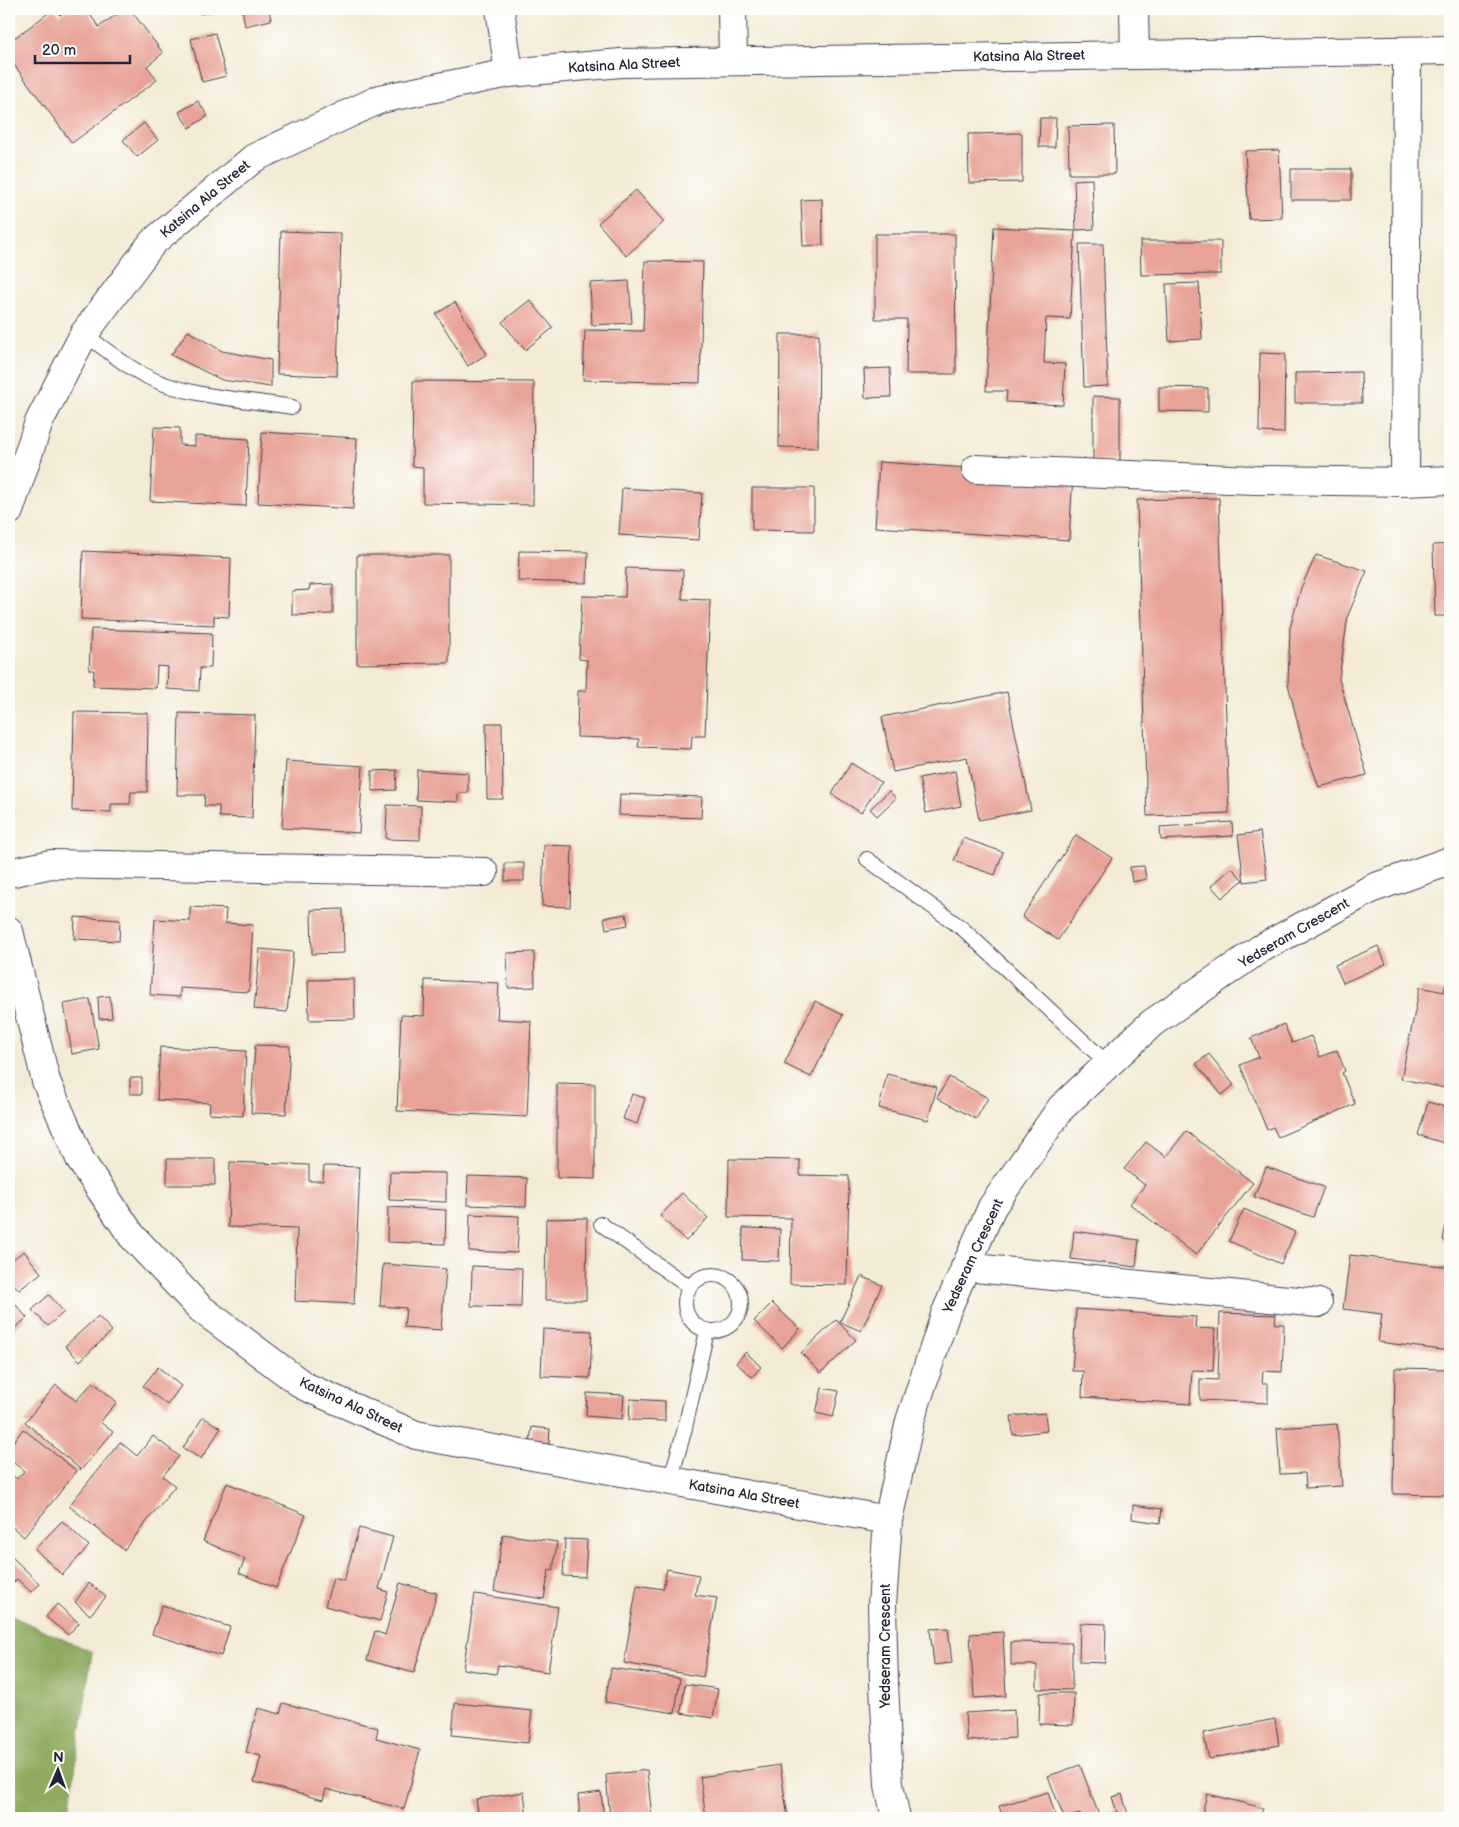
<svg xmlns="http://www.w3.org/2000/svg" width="1459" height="1827" font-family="'Balsamiq Sans',sans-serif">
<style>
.forest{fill:#8eac60;stroke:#58674e}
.building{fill:#e8a297}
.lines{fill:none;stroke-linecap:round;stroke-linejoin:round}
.service-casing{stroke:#414052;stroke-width:16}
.minor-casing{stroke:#414052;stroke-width:30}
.service{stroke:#fff;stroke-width:14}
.minor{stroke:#fff;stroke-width:28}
.labels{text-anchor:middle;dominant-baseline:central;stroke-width:4;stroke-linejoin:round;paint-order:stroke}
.street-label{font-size:14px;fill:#22223b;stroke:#fdfcf7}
</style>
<rect width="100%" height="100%" fill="#fdfcf7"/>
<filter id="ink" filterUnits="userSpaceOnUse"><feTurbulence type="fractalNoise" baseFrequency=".02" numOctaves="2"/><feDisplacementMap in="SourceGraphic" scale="10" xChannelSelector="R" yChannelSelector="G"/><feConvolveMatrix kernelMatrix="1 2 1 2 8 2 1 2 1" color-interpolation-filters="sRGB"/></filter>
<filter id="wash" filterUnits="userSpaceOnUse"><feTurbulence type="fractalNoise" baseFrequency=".0096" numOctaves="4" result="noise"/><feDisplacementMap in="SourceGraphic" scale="20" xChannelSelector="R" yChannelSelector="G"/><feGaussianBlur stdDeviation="1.12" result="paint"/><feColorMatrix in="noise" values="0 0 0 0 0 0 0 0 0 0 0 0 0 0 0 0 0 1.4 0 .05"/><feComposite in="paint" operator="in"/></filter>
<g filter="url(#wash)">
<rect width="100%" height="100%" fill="#f3ebd6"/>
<path class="forest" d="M9 1615 92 1652 68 1818H9Z"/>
<g id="blocks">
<path class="building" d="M54 9 60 15 68 9H86L99 27 124 9H130L163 53 147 66 157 80 72 143 9 58V42Z
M199 9H220V10L200 14Z
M242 9H269L271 20 245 26Z
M215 33 226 76 202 82 191 39Z
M198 101 208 116 189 128 179 112Z
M1040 118H1056L1055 147H1039Z
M144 123 158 140 137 157 123 140Z
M1114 125 1115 174H1069L1068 126Z
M1022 133V182L969 183 968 134Z
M1279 150 1282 218 1249 219 1245 151Z
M1291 169H1351V200H1291Z
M1092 179 1094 229 1076 230 1074 180Z
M636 190 664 222 626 256 598 223Z
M822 199 823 245 803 246 801 200Z
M994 227 1075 231 1070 319 1046 318 1044 363 1065 364 1063 405 1006 402 1007 391H986Z
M281 231 341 233 337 376 277 374Z
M875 234H955L956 374H906L907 319H875Z
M1140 241H1221V274L1141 275Z
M1079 244H1103L1108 386 1084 387Z
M645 261 703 262 700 383 583 380 585 330 643 331Z
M629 281 632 323 592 325 590 283Z
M1199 283 1202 339 1169 341 1166 284Z
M530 300 553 328 525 350 502 322Z
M455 302 487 354 468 366 436 314Z
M188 331 222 351 271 360V387L222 380 171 355Z
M780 334H819L818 448 779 447Z
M1260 353 1285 354 1284 433 1259 432Z
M890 368 891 397 865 398 864 369Z
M1361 372 1362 403H1295V373Z
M413 381 534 382 533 505 423 503V467L412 466Z
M1159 387 1208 388V412L1159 411Z
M1093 396 1120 397V461H1093Z
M154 427 180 428V445L195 446V436L249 439 246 506 150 501Z
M262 432 357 438 353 509 258 503Z
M879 462 1073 475 1069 540 875 527Z
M622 488 702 493 699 540 619 535Z
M752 488H814V531L752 530Z
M1219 498 1229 813 1147 816 1137 500Z
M1450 544V616H1435L1433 545Z
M83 551 231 558 229 617 214 616V625L81 619Z
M519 551 588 552 587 583 518 581Z
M357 555H449V663L357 664Z
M1316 555 1367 571 1348 615 1339 679 1367 775 1319 787 1301 736 1288 684 1290 628 1301 588Z
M626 568 683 570 682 599 710 600 705 736H692L691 749 638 747 639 739 577 737 578 691H586L587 660 579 659 582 596 625 597Z
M333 584V614L292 615V591L309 590 310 585Z
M91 629 212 633 211 668H200L199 691 167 689 168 667 157 666 156 688 93 686 94 670H89Z
M1007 692 1031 810 979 820 967 757 893 772 882 717Z
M74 712 148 713 147 792H131L130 804H111V812L72 811Z
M179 713 255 715 252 818 219 817V806H204L205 795H177Z
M486 723H502L503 799H487Z
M286 761 363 766 359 833 282 828Z
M851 763 881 782 861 813 832 794Z
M397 770 396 790 372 791V771Z
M417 770 468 773V793H458V802L416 800Z
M955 771 961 806 926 813 919 778Z
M889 791 896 798 877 816 870 809Z
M620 794 702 797 701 818 619 815Z
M387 805 421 806 420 840 386 839Z
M1232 822 1233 836 1161 840 1160 827Z
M1260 832 1267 879 1244 882 1238 835Z
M1076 835 1112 858 1058 940 1022 917Z
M963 838 1003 852 995 875 954 861Z
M544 845 572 846 570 907 542 906Z
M505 863H524V881H505Z
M1144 866 1146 879 1132 882 1130 867Z
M1232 868 1243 880 1222 898 1211 886Z
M190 907 226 909 225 923 253 925 249 992 180 988V997L150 995 155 919 190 921Z
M343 909 344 953 312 954 311 910Z
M626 914 628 925 606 929 604 918Z
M75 917 120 920 119 941 74 939Z
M1378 946 1386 964 1343 983 1335 965Z
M260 949 293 952 287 1012 254 1009Z
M534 952 535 987 508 988 507 953Z
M354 979 355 1019 309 1020 308 980Z
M1447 979 1450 980V1089L1401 1079 1420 987 1444 992Z
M425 980 499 983 497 1019 531 1021 527 1117 397 1111 401 1015 424 1016Z
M110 996 112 1018 99 1019 98 997Z
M90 999 99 1049 72 1054 64 1004Z
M815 1001 843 1015 811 1077 784 1064Z
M1284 1024 1292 1043 1311 1036 1320 1057 1337 1050 1345 1071 1342 1073 1355 1104 1278 1137 1273 1127 1267 1130 1240 1065 1259 1057 1251 1038Z
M255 1045 290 1046 286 1114 251 1113Z
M160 1047 246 1051 243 1116 209 1114 210 1103 157 1100Z
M1209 1054 1234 1085 1222 1095 1196 1064Z
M887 1074 937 1087 928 1120 879 1108Z
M949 1077 988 1098 976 1119 937 1098Z
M130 1078H142V1094H130Z
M557 1083 595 1084V1179L557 1178Z
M632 1094 645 1098 637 1124 623 1119Z
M1428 1102 1450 1108V1145L1418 1135Z
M1186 1131 1253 1183 1196 1255 1130 1204 1145 1185 1124 1169 1146 1142 1166 1157Z
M167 1159H215V1185H167Z
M729 1159 800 1160V1175L849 1176 847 1285 790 1284 791 1218 728 1217Z
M230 1162 309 1165V1181H323L324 1166 360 1167 354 1304 295 1301 297 1229 228 1227Z
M1266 1167 1324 1187 1313 1217 1254 1197Z
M390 1172 446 1173V1202L389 1200Z
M468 1176 527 1178 526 1207 467 1205Z
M682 1193 708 1218 686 1241 660 1216Z
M388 1207 446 1210 445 1244 387 1242Z
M1244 1209 1295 1232 1281 1264 1229 1241Z
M1449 1209H1450V1242L1443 1240Z
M470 1214 519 1216 517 1253 469 1251Z
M587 1218 586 1300H545L546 1219Z
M743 1228 780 1229 779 1261 742 1260Z
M1074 1231 1139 1240 1136 1267 1071 1259Z
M24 1251 41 1273 19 1290 9 1279V1262Z
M1350 1255 1450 1267V1351L1378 1342 1382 1314 1343 1309Z
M383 1264 446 1269 441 1330 404 1327 406 1308 380 1306Z
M472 1266 522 1268 521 1307 471 1306Z
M861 1276 882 1285 861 1331 840 1322Z
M49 1295 64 1312 48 1326 32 1310Z
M11 1299 27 1318 9 1333V1301Z
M772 1303 800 1329 782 1348 754 1321Z
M1076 1309 1196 1317 1195 1328 1215 1329 1213 1371 1192 1370 1190 1404 1082 1397 1083 1371H1072Z
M1220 1313 1276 1315 1275 1324H1284L1282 1372 1263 1371 1262 1383H1268V1403L1200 1400V1379L1218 1380Z
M98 1316 112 1331 80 1361 65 1346Z
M836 1320 856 1340 821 1373 801 1353Z
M543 1329 592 1331 590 1378 541 1376Z
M746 1352 761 1367 752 1377 736 1363Z
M158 1367 181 1386 167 1405 143 1386Z
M1395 1368 1450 1369V1495L1393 1494Z
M93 1382 117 1402 100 1422 113 1432 81 1470 25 1422 56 1385 76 1401Z
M822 1388 839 1391 833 1417 816 1413Z
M587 1393 624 1395 622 1419 586 1416Z
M630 1399 665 1401V1421L629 1420Z
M1045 1413 1047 1431 1013 1435 1011 1416Z
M203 1417 221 1428 201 1459 183 1448Z
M1337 1424 1342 1486 1306 1488 1305 1473 1280 1474 1277 1428Z
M532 1427 550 1429 549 1444 530 1441Z
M23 1429 77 1471 24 1537 9 1524V1473L17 1479 24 1471 9 1459V1448Z
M153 1436 179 1456 163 1476 175 1486 124 1550 69 1506 120 1442 137 1456Z
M227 1483 306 1515 276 1588 239 1573 245 1559 203 1541Z
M1133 1505 1162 1509 1160 1523 1132 1519Z
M62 1521 89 1546 62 1575 35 1549Z
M359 1528 393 1537 379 1589 388 1592 380 1621 325 1606 333 1578 344 1581Z
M503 1534 557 1542 553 1571 549 1570 544 1599 494 1591Z
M565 1539 587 1540 585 1577 563 1576Z
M12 1557 40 1584 31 1592 17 1579 11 1585 9 1583V1560Z
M667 1569 699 1575 695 1595 717 1598 703 1677 624 1663 637 1585 663 1589Z
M89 1583 106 1597 90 1615 75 1602Z
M400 1583 437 1593 414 1673 367 1660 375 1631 385 1635Z
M475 1594 558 1607 548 1672 498 1665 496 1674 463 1669Z
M57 1604 79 1623 68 1635 46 1617Z
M162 1605 230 1627 221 1656 152 1634Z
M1080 1623 1106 1624 1105 1663 1079 1662Z
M948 1628 952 1663 934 1665 930 1629Z
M1003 1632 1006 1696 974 1698 970 1634Z
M1011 1642 1072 1643V1690L1037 1689V1665H1011Z
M611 1668 680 1678 675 1713 605 1702Z
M685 1684 718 1689 713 1718 681 1713Z
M1040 1693H1074L1073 1725 1039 1724Z
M283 1703 378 1728 376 1738 420 1750 404 1809 326 1789 323 1800 254 1782 261 1756 246 1752 258 1708 280 1714Z
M455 1703 532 1711 528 1743 452 1735Z
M1014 1710 1015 1738 967 1741 965 1713Z
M1275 1719 1279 1745 1209 1759 1203 1733Z
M780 1765 788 1818H706L700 1777Z
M1080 1765 1100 1818H1081L1080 1814 1064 1818 1048 1776Z
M647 1770 652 1818H610L606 1775Z
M524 1792 527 1818H479L476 1799Z
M601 1792 604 1818H580L578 1795Z
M1048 1792 1056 1818H1003L999 1806Z
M1122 1794 1129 1818H1107L1106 1815 1117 1812 1112 1797Z
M1207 1794 1263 1808 1260 1818H1220L1202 1814Z
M685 1815V1818H661L660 1817Z"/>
</g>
</g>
<g filter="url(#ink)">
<use href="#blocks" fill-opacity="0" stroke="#414052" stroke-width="1"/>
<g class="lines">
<defs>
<path id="service" d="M84 334C106 349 127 368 152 379 194 398 246 399 292 407
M867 859 963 929 1108 1064
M601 1224 689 1287
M685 1303a28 28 0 1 1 56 0a28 28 0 1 1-56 0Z
M670 1481 684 1432 707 1331"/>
<path id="minor" d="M500 9 509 73
M732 9 733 60
M1134 9 1135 55
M1407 51 1405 482 1450 480
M976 469 1255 480 1405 482
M9 511 39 422 84 334 153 242 254 158 380 99 509 73 621 63 1450 50
M9 873 51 864 484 872
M9 931 46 1081 81 1161 132 1236 200 1308 304 1386 416 1435 888 1520
M965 1267 1318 1303
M896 1818 889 1785 884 1684 882 1605 888 1520 910 1421 946 1312 992 1207 1061 1108 1152 1023 1260 949 1373 888 1450 861"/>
</defs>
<use href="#service" class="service-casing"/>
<use href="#minor" class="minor-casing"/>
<use href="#service" class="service"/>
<use href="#minor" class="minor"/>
</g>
</g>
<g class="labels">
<g class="street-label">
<text transform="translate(1029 56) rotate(-1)">Katsina Ala Street</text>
<text transform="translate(624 65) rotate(-3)">Katsina Ala Street</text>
<text transform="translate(205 199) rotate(-40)">Katsina Ala Street</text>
<text transform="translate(1294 933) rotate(-30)">Yedseram Crescent</text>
<text transform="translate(973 1256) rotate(-65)">Yedseram Crescent</text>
<text transform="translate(351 1405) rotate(25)">Katsina Ala Street</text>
<text transform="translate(744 1494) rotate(10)">Katsina Ala Street</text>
<text transform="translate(885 1646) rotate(-90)">Yedseram Crescent</text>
</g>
</g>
<rect width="1459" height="1827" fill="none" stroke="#fdfcf7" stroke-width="30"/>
<g transform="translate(58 1770) rotate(2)" stroke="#fdfcf7" stroke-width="4" paint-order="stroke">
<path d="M0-4L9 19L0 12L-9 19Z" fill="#22223b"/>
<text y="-8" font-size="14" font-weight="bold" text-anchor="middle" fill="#22223b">N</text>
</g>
<path d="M35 55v8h95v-8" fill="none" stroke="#22223b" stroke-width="2.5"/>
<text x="42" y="55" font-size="15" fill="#22223b" stroke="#fdfcf7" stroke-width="4" paint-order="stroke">20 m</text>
</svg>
